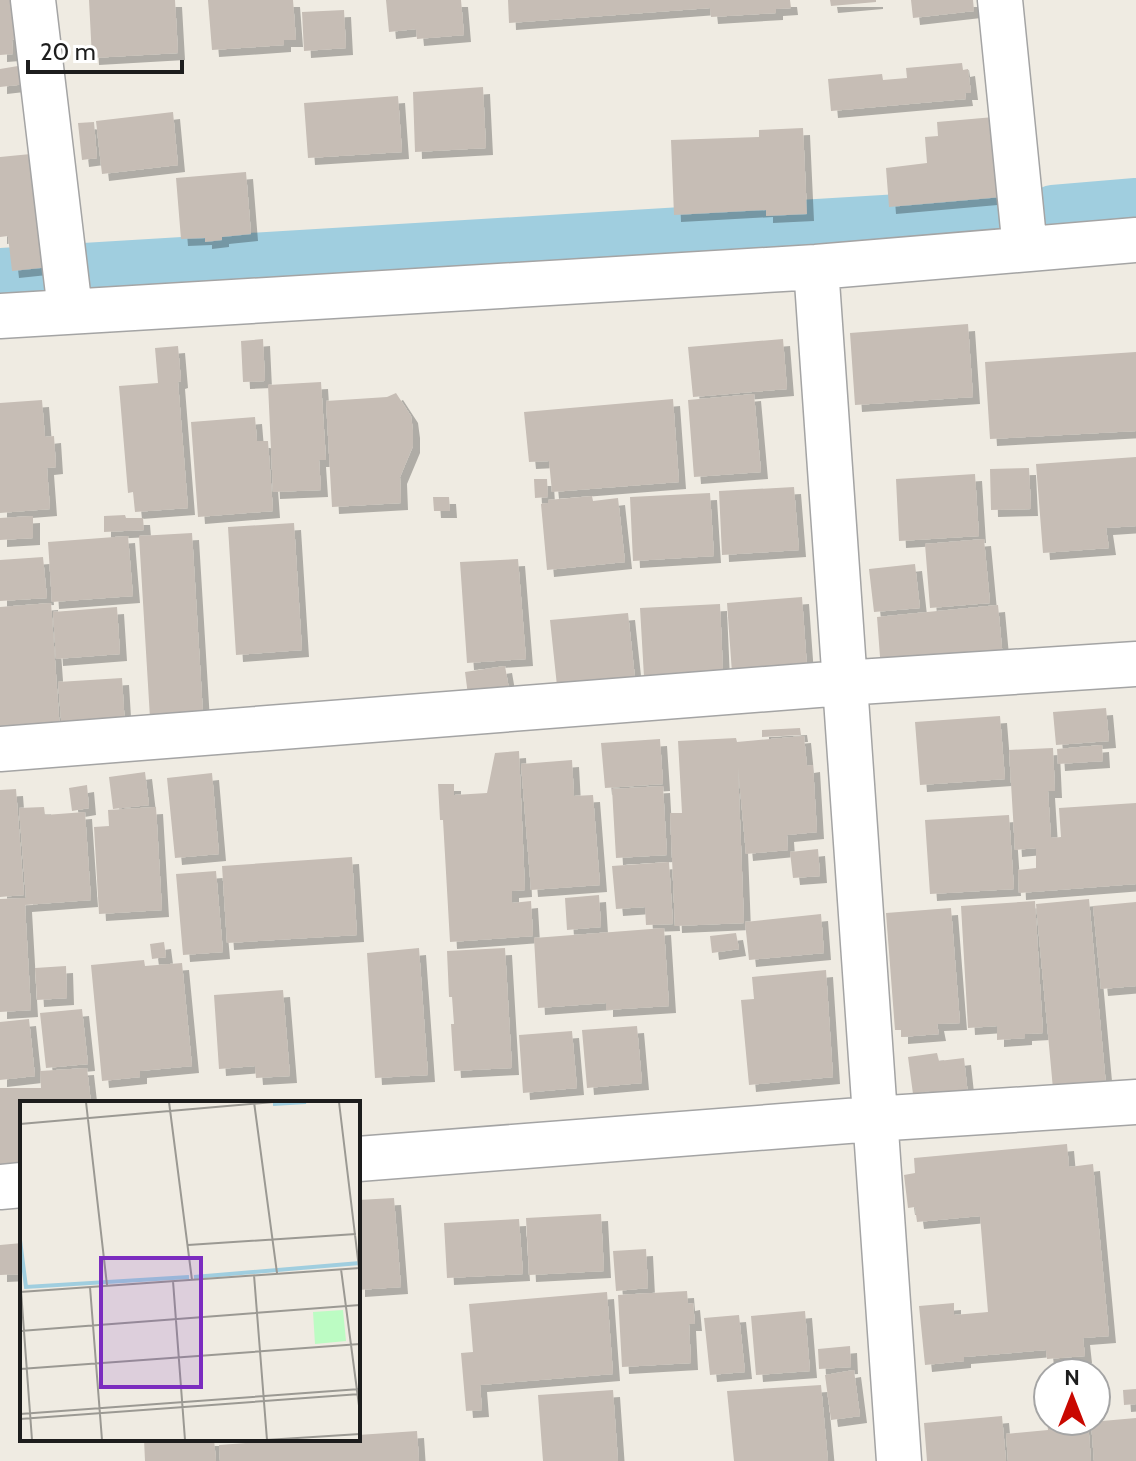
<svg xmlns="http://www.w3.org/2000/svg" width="1136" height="1461" font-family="Cabin,sans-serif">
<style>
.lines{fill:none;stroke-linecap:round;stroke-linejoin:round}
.canal{stroke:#a0cedf;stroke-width:54}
.building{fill:#c6bdb5;filter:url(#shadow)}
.minor-casing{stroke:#a4a4a4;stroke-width:47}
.minor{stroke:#fff;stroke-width:44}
.inset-river{fill:none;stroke:#a0cedf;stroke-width:4}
.inset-road{fill:none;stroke:#9b9993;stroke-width:2}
.view{fill:#7b2cbf;fill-opacity:0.15;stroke:#7b2cbf;stroke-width:4}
.inset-edge{fill:none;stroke:#1d1d1d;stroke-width:4}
</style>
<defs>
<filter id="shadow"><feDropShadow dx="7" dy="7" stdDeviation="0" flood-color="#0004"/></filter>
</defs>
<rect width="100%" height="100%" fill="#efebe2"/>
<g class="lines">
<path class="canal" d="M1053 212 1136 205
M0 275 1000 215"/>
</g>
<path class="building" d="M0 0H14L16 39 12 40 13 54 0 55Z
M89 0H175L178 53 92 58Z
M208 0H293L296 40H284V45L212 50Z
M386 0H461L464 35 417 39 416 29 389 32Z
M508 0H790L791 8 776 9V13L711 17 710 8 509 23Z
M830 0H876V2L831 6Z
M911 0H973L974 11 913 18Z
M344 10 346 48 304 51 302 12Z
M962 63 963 70 968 69 971 93H965L966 99 831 111 828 79 882 74 883 80 907 78 906 68Z
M24 65 26 84 0 87V69Z
M483 87 486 148 415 152 413 92Z
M398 96 402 152 308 158 304 103Z
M173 112 178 165 102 174 96 121Z
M994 117 1002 197 889 207 886 168 927 163 925 137 938 136 937 122Z
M94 122 97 158 82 160 78 123Z
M803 128 807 214 766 216V210L674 215 671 140 759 137V130Z
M41 153 50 267 12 271 8 236 0 237V157Z
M246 172 251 234 222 237V240L205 242V238L181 239 176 178Z
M968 324 973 397 855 405 850 333Z
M263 339 265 381 243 382 241 341Z
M783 339 787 389 693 397 688 347Z
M178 346 181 381 178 382 188 508 135 512 133 492 128 493 119 386 158 383 155 348Z
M1136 352V431L990 439 985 362Z
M321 382 326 460H319L321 490 273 492 268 385Z
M396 393 411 416 413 431V446L400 477 401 503 332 507 326 401 387 397Z
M754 394 761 472 694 477 688 400Z
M673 399 679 482 552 492 549 461 529 462 524 412Z
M42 400 45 437 54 436 56 467 47 468 50 509 0 513V403Z
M255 417 257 441H268L273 511 198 517 191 422Z
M1136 457V526L1106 528 1109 548 1043 553 1036 464Z
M1029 468 1031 509 991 510 990 469Z
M975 474 979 536 899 541 896 479Z
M534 479H547L548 497 535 498Z
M794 487 799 550 722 555 719 491Z
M710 493 714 556 633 561 630 497Z
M592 496 593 501 618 498 625 562 547 570 541 504 548 503V500Z
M433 497H449L450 511H434Z
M125 515 126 518H143L144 530 104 532V516Z
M33 516V538L0 540V518Z
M294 523 302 650 236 655 228 527Z
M192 533 203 714 150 718 139 536Z
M128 536 133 596 52 602 48 542Z
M984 539 990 603 930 608 925 544Z
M43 557 47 598 0 601V560Z
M518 559 526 659 467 663 460 562Z
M915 564 920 608 874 612 869 569Z
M802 597 807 667 732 673 727 603Z
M51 603 60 731 0 728V607Z
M720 604 723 672 644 677 640 608Z
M998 605 1003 659 881 670 877 617Z
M117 607 120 654 56 659 53 612Z
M628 613 635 678 557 686 550 620Z
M505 666 509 689 468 695 465 672Z
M122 678 125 726 62 731 58 682Z
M1106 708 1109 741 1056 745 1053 712Z
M1000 716 1005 779 920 785 915 722Z
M800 728 801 735 762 737V730Z
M804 736 807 766 813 765 817 832 787 835 788 850 746 854 738 767 744 923 675 926 670 813H682L678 741 736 738 737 742Z
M660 739 663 784 605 788 601 743Z
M1102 745 1103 761 1058 764 1057 749Z
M1053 748 1055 791H1048L1051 838 1061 837 1059 808 1136 803V884L1019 893 1018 870 1036 868V848L1015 850 1009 750Z
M519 751 525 890 512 891V903L531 901 533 936 450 942 443 820H440L438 784H454V795L487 793 495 753Z
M572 760 574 796 593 795 600 885 531 890 521 764Z
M145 772 149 805 113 809 109 777Z
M212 773 219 854 175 858 167 778Z
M87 785 89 808 72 811 69 788Z
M663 786 667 855 616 858 612 789Z
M16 789 24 895 0 897V790Z
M44 807 45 815 85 812 91 900 25 905 31 1010 0 1012V899L26 898 19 808Z
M156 807 162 910 99 914 94 827 109 826 108 810Z
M1009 815 1014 889 930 894 925 820Z
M818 849 820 876 793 878 790 852Z
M352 857 357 935 227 943 222 866Z
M669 862 673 924 646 925 645 907 616 909 612 866Z
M216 871 223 952 183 955 176 874Z
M599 895 601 927 567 930 565 898Z
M1089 899 1106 1085 1053 1089 1036 904Z
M1035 901 1043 1033 1025 1034V1038L997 1040V1026L968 1028 961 906Z
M1136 902V986L1101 989 1093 906Z
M951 908 960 1023 937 1024 939 1034 901 1037V1030H895L886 913Z
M821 914 824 953 749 960 745 922Z
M664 928 669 1006 606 1010V1003L538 1008 534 938Z
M736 933 739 949 712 953 710 936Z
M164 942 166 957 152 959 150 944Z
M419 948 428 1075 375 1078 367 953Z
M505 948 512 1068 454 1071 451 1024H454L452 997H449L447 951Z
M144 960 145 966 182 963 192 1066 140 1071V1077L102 1081 91 965Z
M66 966 67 998 37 1000 35 968Z
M826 970 833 1077 749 1085 741 1000 754 999 752 977Z
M283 990 290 1076 256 1078 255 1066 219 1069 214 995Z
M82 1009 88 1064 46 1068 40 1013Z
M29 1019 35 1076 0 1080V1022Z
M637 1026 642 1083 587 1088 582 1030Z
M572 1031 577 1088 523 1093 519 1035Z
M937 1053 939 1061 964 1058 968 1095 932 1100 930 1091 913 1094 908 1057Z
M87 1068 91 1103H22V1161L0 1165V1088H41L40 1071Z
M1067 1144 1069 1167 1093 1164 1109 1336 1083 1338 1085 1356 1047 1359 1046 1350 964 1357V1361L925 1365 919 1306 954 1303V1315L988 1312 980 1216 917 1222 915 1207 908 1208 904 1175 915 1173 914 1158Z
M394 1198 401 1287 358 1290V1200Z
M601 1214 604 1271 529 1275 526 1218Z
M519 1219 523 1274 447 1278 444 1223Z
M22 1243V1274L0 1275V1245Z
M646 1249 648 1288 616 1291 613 1251Z
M687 1291 688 1304 693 1303 695 1324H689L691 1363 622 1367 618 1295Z
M607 1292 613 1374 480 1385 482 1410 466 1411 461 1353 473 1352 469 1304Z
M805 1311 810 1371 756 1375 751 1316Z
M739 1315 745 1372 710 1375 704 1318Z
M850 1346 851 1367 819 1369 818 1349Z
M854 1370 860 1416 831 1420 825 1375Z
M821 1385 828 1461H734L727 1391Z
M1136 1389V1404L1124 1405 1123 1390Z
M613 1390 618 1461H543L538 1395Z
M1002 1416 1006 1461H927L924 1423Z
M1136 1418V1461H1094L1091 1422Z
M1047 1421H1088L1091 1461H1008L1006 1434 1048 1430Z
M417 1431 419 1461H220L219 1445 300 1439H358V1435Z
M144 1439H214L216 1461H145Z"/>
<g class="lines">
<defs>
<path id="minor" d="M33 0 70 310
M1000 0 1025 249
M816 267 899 1461
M0 316 816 267 1136 240
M0 749 843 683 1136 664
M358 1159 873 1119 1136 1102
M0 1187 22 1185"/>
</defs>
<use href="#minor" class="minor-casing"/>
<use href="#minor" class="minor"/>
</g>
<g transform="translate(20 1101)">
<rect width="340" height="340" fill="#efebe2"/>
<path d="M323 209 326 240 295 243 293 211Z" fill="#bcfcc3"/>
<path class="inset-river" d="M253 3 286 1M0 139 6 186 169 176M174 176 340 162"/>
<path class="inset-road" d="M66 1 87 184M149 1 172 179M234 1 257 172M319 1 339 167M0 23 254 1M168 144 336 133M321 168 340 312M234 174 247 339M0 176 12 339M153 180 165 339M70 186 82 339M0 191 340 167M0 230 340 204M0 268 340 243M0 313 340 288M0 318 340 293M246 339 340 333"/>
<path class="view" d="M81 157H181V286H81Z"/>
<rect width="340" height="340" class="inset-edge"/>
</g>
<g transform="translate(1072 1397)"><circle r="38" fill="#ffffff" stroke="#a5a5a5" stroke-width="2"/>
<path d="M0-6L14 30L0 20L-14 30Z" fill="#c90800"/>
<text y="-12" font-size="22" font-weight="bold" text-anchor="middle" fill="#1d1d1d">N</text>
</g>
<path d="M28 60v12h154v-12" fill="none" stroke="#1d1d1d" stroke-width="4"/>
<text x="40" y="60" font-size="24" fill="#1d1d1d" stroke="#ffffff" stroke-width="6" paint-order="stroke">20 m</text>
</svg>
